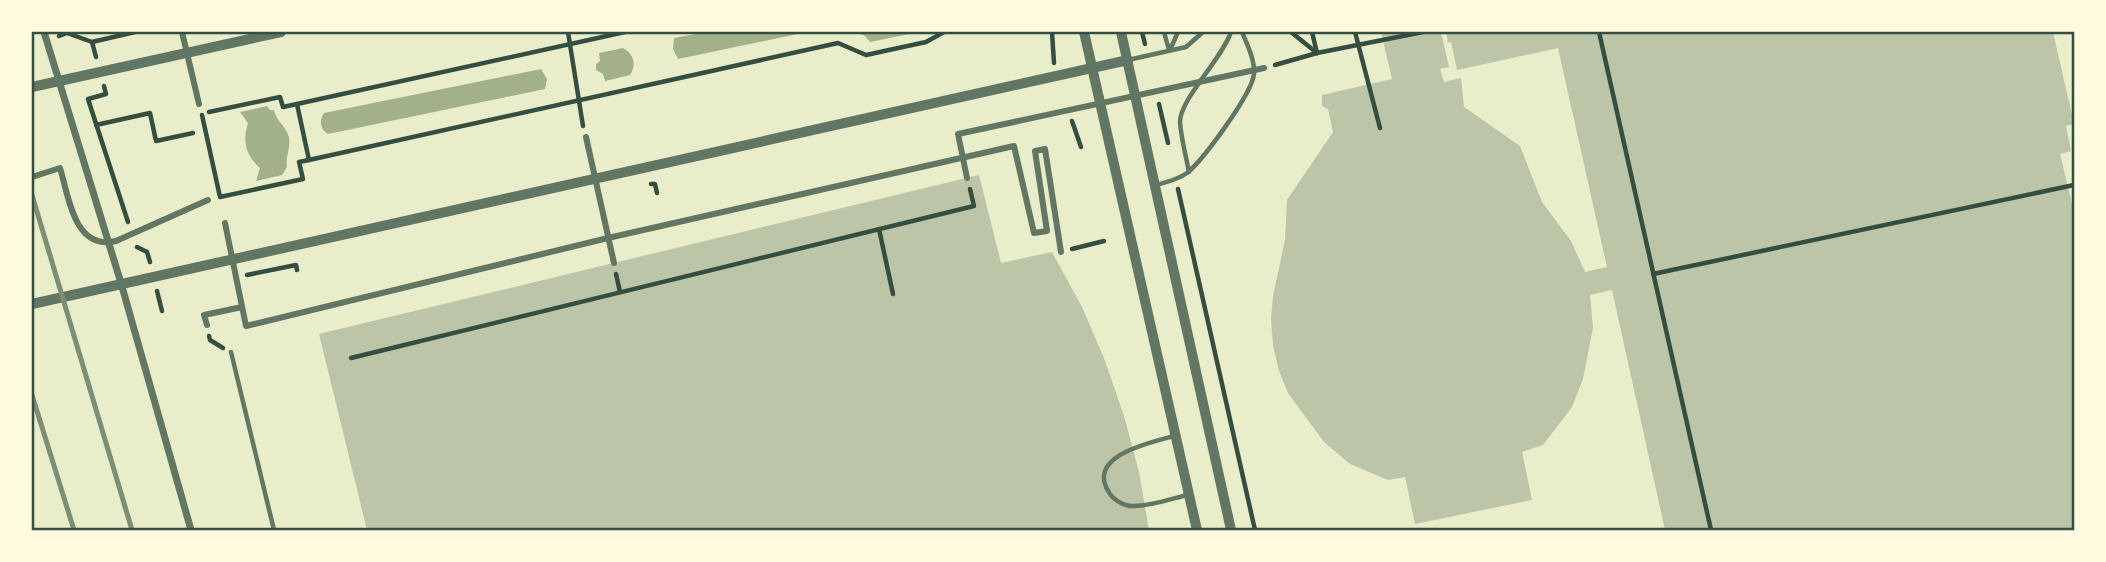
<svg xmlns="http://www.w3.org/2000/svg" width="2106" height="562" font-family="Rubik,sans-serif">
<style>
.water{fill:#a3b18a}
.building{fill:#bcc5a7}
.lines{fill:none;stroke-linecap:round;stroke-linejoin:round}
.path{stroke:#344e41;stroke-width:4.5}
.service{stroke:#617663;stroke-width:4.5}
.pedestrian{stroke:#617663;stroke-width:6}
.minor{stroke:#617663;stroke-width:7}
.tertiary{stroke:#617663;stroke-width:10}
.rail{stroke:#7c8e77;stroke-width:5}
.neatline{fill:none;stroke:#344e41;stroke-width:2.5}
</style>
<rect width="100%" height="100%" fill="#e9edc9"/>
<g class="water">
<polygon points="707,32 807,32 678,59 673,49 674,38"/>
<polygon points="856,32 919,32 870,42 865,36"/>
<path d="M 623,48 C 634,54 637,65 630,75 L 605,81 L 603,74 L 596,70 L 596,64 L 600,61 L 599,53 Z"/>
<path d="M 541,69 L 547,79 L 545,89 L 328,134 C 320,130 319,120 324,113 Z"/>
<path d="M 267,106 L 270,110 L 274,110 C 276,121 286,126 289,137 C 291,148 285,157 287,167 L 282,175 L 256,181 L 260,168 C 246,155 242,142 248,123 L 240,112 Z"/>
</g>
<g class="building">
<polygon points="1381,32 1441,32 1449,67 1440,69 1444,82 1461,78 1464,107 1520,146 1542,202 1571,241 1585,272 1607,267 1558,48 1457,70 1451,42 1448,43 1446,32 2053,32 2074,124 2066,126 2071,151 2060,154 2074,212 2074,530 1665,530 1612,290 1590,295 1593,328 1583,379 1572,407 1543,445 1522,452 1532,500 1415,524 1405,477 1388,480 1350,464 1324,442 1288,393 1279,371 1273,345 1271,318 1273,296 1285,240 1287,200 1333,132 1328,109 1322,106 1322,95 1392,79"/>
<polygon points="979,175 1001,263 1052,252 1082,307 1104,358 1124,416 1139,472 1149,530 367,530 319,334"/>
</g>
<g class="lines">
<g class="path">
<polyline points="568,32 583,126"/>
<polyline points="625,32 297,104 309,160 838,43 866,55 926,42 944,32"/>
<polyline points="1052,32 1054,63"/>
<polyline points="1142,32 1145,44"/>
<polyline points="1291,32 1317,53"/>
<polyline points="1312,32 1317,53 1423,32"/>
<polyline points="1355,32 1380,128"/>
<polyline points="1599,32 1711,530"/>
<polyline points="59,36 67,33 92,42 96,57"/>
<polyline points="92,42 135,32"/>
<polyline points="1275,65 1317,53"/>
<polyline points="104,86 106,94 88,99 128,222"/>
<polyline points="1159,104 1168,143"/>
<polyline points="209,112 280,97 283,107 297,104"/>
<polyline points="202,115 220,197 303,179 299,162 309,160"/>
<polyline points="1072,121 1081,147"/>
<polyline points="96,125 150,113 156,141 193,133"/>
<polyline points="651,184 655,184 657,193"/>
<polyline points="1178,189 1255,530"/>
<polyline points="879,229 893,294"/>
<polyline points="137,247 147,252 150,262"/>
<polyline points="1072,249 1104,241"/>
<polyline points="616,274 620,292"/>
<polyline points="1653,274 2074,185"/>
<polyline points="247,275 296,265 297,270"/>
<polyline points="157,291 162,311"/>
<polyline points="209,336 210,340 223,348"/>
<polyline points="351,358 974,206 970,189"/>
</g>
<g class="service">
<polyline points="1164,32 1169,50"/>
<polyline points="1170,50 1178,32"/>
<polyline points="1128,60 1186,47 1203,32"/>
<path d="M 1189,172 C 1186,156 1181,138 1180,122 C 1180,99 1222,59 1231,32"/>
<path d="M 1156,185 C 1167,182 1177,180 1187,173 C 1203,160 1252,94 1254,74 C 1255,60 1247,44 1242,32"/>
<polyline points="231,352 274,530"/>
<path d="M 1174,436 C 1152,442 1083,456 1110,494 C 1115,501 1126,507 1134,506 C 1151,506 1171,499 1187,495"/>
</g>
<g class="pedestrian">
<polyline points="182,32 199,104"/>
<polyline points="586,137 614,263"/>
<path d="M 32,177 L 60,168 C 69,197 74,251 116,241 L 208,200"/>
<polyline points="967,178 958,134 1264,68"/>
<polyline points="225,223 246,326 608,238 1014,146 1034,233 1047,231 1035,151 1045,149 1061,252"/>
<polyline points="207,325 204,315 242,307"/>
</g>
<polyline class="minor" points="44,32 121,283 191,530"/>
<g class="tertiary">
<polyline points="1084,32 1197,530"/>
<polyline points="1121,32 1231,530"/>
<polyline points="32,87 281,32"/>
<polyline points="32,304 1128,60"/>
</g>
<g class="rail">
<polyline points="32,195 132,530"/>
<polyline points="32,395 74,530"/>
</g>
</g>
<rect width="2106" height="562" fill="none" stroke="#fefae0" stroke-width="66"/>
<rect x="33" y="33" width="2040" height="496" class="neatline"/>
</svg>
